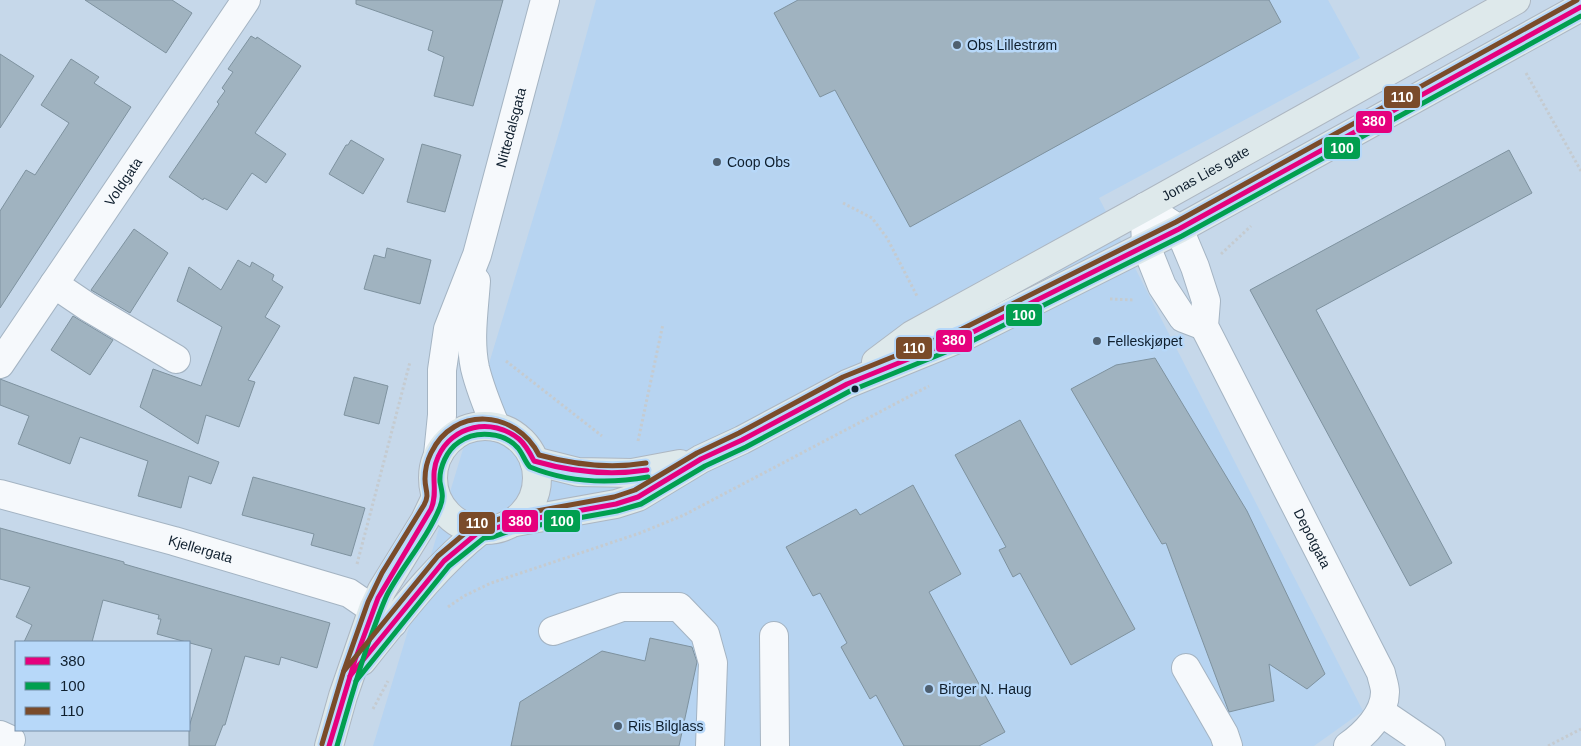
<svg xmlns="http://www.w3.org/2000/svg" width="1581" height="746" font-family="Arial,sans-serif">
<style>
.built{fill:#b7d4f1}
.building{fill:#a0b3c0;stroke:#7e929f}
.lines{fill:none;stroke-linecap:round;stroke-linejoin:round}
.minor-casing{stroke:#a4b4c3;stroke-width:30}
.major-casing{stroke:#adb7c2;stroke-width:30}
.path{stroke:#c5cbd0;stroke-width:3;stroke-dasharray:2.5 2.5;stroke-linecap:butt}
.minor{stroke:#f6f9fc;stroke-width:28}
.major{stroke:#dee9eb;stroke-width:28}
.bus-1-casing{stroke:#b7d8f9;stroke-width:9}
.bus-2-casing{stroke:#b7d8f9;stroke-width:9}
.bus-3-casing{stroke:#b7d8f9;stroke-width:9}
.bus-1{stroke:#e5007d;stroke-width:5}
.bus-2{stroke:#019f4f;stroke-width:5}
.bus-3{stroke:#7a4b2a;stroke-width:5}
.poi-dot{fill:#4f6070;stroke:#b7d8f9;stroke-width:2}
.bus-dot{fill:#0f1f2e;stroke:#b7d8f9;stroke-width:2}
.labels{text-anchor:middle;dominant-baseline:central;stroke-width:5;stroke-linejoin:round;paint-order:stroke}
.poi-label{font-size:14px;fill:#0f1f2e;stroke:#b7d8f9;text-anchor:start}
.street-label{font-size:14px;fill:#0f1f2e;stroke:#b7d8f9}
.line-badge{stroke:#b7d8f9;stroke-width:2}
.badge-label{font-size:14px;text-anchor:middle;font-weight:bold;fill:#fff}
</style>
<rect width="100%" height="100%" fill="#c6d8ea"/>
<polygon class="built" points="596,0 1328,0 1360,58 1099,198 1363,711 1314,746 373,746 561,126"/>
<g class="building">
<polygon points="85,0 172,0 192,13 166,53"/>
<polygon points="356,0 503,0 473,106 434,96 444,57 428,50 433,31 356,4"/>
<polygon points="798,0 1269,0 1281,22 910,227 835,90 820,97 774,13"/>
<polygon points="251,36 256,39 257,37 301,66 255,133 286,154 266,183 252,173 227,210 204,198 203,200 169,177 219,104 217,102 225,91 222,88 233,72 228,69"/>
<polygon points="0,54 34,76 0,128"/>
<polygon points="71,59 99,77 94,83 131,107 0,308 0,211 26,170 35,175 69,123 41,105"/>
<polygon points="351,140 384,159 363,194 329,174 346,145 348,145"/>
<polygon points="422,144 461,155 445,212 407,202"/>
<polygon points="1509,150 1532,193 1316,310 1452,563 1410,586 1250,290"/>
<polygon points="134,229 168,253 130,313 91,290"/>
<polygon points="387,248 431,260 420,304 364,289 374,255 385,258"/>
<polygon points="238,260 250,267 252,262 274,275 272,280 283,287 265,317 280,326 248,380 255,382 239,427 206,415 198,444 140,407 153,369 201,386 222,327 177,301 189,267 221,290"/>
<polygon points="73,316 113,340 90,375 51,350"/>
<polygon points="1155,358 1247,511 1325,674 1307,689 1269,664 1274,701 1229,712 1166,543 1162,544 1071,389 1116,365"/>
<polygon points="354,377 388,386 379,424 344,415"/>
<polygon points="0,379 219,462 211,484 189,476 181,508 138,496 148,461 80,437 70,464 18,444 29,416 0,405"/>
<polygon points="1020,420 1135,629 1071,665 1020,573 1013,577 999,550 1006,547 955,455"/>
<polygon points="253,477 365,508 351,556 311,545 314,534 242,515"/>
<polygon points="913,485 961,574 929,592 1005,732 979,746 904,746 876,695 870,699 841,647 847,643 820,593 813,596 786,547 856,509 860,515"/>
<polygon points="0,528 124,562 124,564 330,623 317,668 281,657 279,665 245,656 225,725 223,725 215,746 189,746 189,727 212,649 157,634 161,619 158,619 159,615 103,600 92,642 24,642 32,625 16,617 30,587 0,579"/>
<polygon points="650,638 692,647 697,662 679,746 511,746 520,702 602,651 645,661"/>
</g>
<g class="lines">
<g class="minor-casing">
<g id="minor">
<path id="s1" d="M 1145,207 L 1179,229 L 1195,267 L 1206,301 L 1204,326 L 1381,673 C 1382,679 1385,686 1385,692 C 1385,714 1365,734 1348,746"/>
<polyline points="1145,221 1146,246 1162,286 1183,318 1204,326"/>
<path d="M 476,281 C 474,310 469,340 475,368 C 480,389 488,408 496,427"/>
<polyline points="54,284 88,307 176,359"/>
<path id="s2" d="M 0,364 L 246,0"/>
<path id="s3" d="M 438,455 L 442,415 L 442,370 L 448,329 L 477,255 L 545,0"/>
<path id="s4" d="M 0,494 L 174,541 L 349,593 L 393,623"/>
<polyline points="553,631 622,607 679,607 705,634 713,663 710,746"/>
<polyline points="774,636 775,746"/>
<polyline points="1186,668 1224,734 1228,746"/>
<polyline points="1381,712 1431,746"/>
<polyline points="0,735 11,740"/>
</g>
</g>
<g class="major-casing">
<g id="major">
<path id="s5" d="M 876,362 L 912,335 L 1145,207 L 1516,0"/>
<circle cx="485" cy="478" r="52"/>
<polyline points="534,461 578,472 632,473 680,464"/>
<polyline points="510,523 616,504 638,497 701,459 742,440 847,384 965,336 1179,229 1581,7"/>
<path d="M 362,661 C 399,615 434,567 481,530"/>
<polyline points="329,746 343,696 373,609 382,590 425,520 436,497"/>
</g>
</g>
<g class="path">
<polyline points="1526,73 1581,171"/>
<polyline points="843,203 872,218 887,238 917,296"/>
<polyline points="1221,254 1251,226"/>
<polyline points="1110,299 1134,300"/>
<polyline points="506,361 602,436"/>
<polyline points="638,441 663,324"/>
<polyline points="357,564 410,362"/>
<polyline points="448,607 464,596 491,583 640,533 684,515 929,386"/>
<polyline points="373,709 388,681"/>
<polyline points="1548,746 1581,729"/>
</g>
<use href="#minor" class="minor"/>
<use href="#major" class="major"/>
<g class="bus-1-casing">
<g id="bus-1">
<polyline points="350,676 444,561 481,530 491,530 510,523 616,504 638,497 701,459 742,440 847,384 965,336 1179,229 1581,7"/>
<path d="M 329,746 L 355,660 L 378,598 L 431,509 C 439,491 429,476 438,457 C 452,425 492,417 519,439 C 526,445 530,453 534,461 C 572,472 608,476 647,470"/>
</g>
</g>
<g class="bus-2-casing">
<g id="bus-2">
<polyline points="356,681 449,566 484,538 493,537 512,530 617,511 641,504 705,466 746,447 850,391 968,343 1182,236 1581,16"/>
<path d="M 337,746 C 347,711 357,676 369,641 C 375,626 380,610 387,595 C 403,565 427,539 440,507 C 444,497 442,492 440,482 C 439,467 447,450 459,442 C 476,430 504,432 518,448 C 523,454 525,462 530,467 C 567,482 609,484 648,477"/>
</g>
</g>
<g class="bus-3-casing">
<g id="bus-3">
<polyline points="344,671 438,556 477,523 490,522 509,516 614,497 635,490 697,453 739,433 843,377 962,329 1176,222 1577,0"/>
<path d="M 322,744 L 344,670 L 368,602 L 382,573 L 424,505 C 430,494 425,491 425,479 C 425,470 427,461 431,453 C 454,405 516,410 539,455 C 575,465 609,469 646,463"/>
</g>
</g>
<use href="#bus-1" class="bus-1"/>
<use href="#bus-2" class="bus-2"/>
<use href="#bus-3" class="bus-3"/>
</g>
<g class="poi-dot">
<circle cx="957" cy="45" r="5"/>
<circle cx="717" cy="162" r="5"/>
<circle cx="1097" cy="341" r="5"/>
<circle cx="929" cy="689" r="5"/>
<circle cx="618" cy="726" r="5"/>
</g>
<circle class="bus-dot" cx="855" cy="389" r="4.5"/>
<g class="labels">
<g class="poi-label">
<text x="967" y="45">Obs Lillestrøm</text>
<text x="727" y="162">Coop Obs</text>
<text x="1107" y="341">Felleskjøpet</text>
<text x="939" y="689">Birger N. Haug</text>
<text x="628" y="726">Riis Bilglass</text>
</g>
<g class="street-label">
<text stroke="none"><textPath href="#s3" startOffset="338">Nittedalsgata</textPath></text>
<text stroke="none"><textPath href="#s5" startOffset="380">Jonas Lies gate</textPath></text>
<text stroke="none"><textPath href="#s2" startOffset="220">Voldgata</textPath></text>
<text stroke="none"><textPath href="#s1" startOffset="381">Depotgata</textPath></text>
<text stroke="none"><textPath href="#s4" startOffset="208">Kjellergata</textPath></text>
</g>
</g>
<g class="line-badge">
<rect x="1383" y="85" width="38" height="24" rx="5" fill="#7a4b2a"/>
<rect x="1355" y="110" width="38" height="24" rx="5" fill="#e5007d"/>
<rect x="1323" y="136" width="38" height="24" rx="5" fill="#019f4f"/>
<rect x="1005" y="303" width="38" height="24" rx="5" fill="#019f4f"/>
<rect x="935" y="329" width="38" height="24" rx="5" fill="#e5007d"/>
<rect x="895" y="336" width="38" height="24" rx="5" fill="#7a4b2a"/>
<rect x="543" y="509" width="38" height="24" rx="5" fill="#019f4f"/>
<rect x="501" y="509" width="38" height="24" rx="5" fill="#e5007d"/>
<rect x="458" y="511" width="38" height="24" rx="5" fill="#7a4b2a"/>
</g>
<g class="badge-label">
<text x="1402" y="102">110</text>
<text x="1374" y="126">380</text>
<text x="1342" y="153">100</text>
<text x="1024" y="320">100</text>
<text x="954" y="345">380</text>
<text x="914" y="353">110</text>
<text x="562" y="526">100</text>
<text x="520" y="526">380</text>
<text x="477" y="528">110</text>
</g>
<rect x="15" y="641" width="175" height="90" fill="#b7d8f9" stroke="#748ea8"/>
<rect x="25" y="657" width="25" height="8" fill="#e5007d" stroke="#748ea8"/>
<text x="60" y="666" font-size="15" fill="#0f1f2e">380</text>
<rect x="25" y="682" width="25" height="8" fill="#019f4f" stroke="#748ea8"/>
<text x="60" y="691" font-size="15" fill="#0f1f2e">100</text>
<rect x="25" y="707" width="25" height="8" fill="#7a4b2a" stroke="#748ea8"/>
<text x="60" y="716" font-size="15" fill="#0f1f2e">110</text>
</svg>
